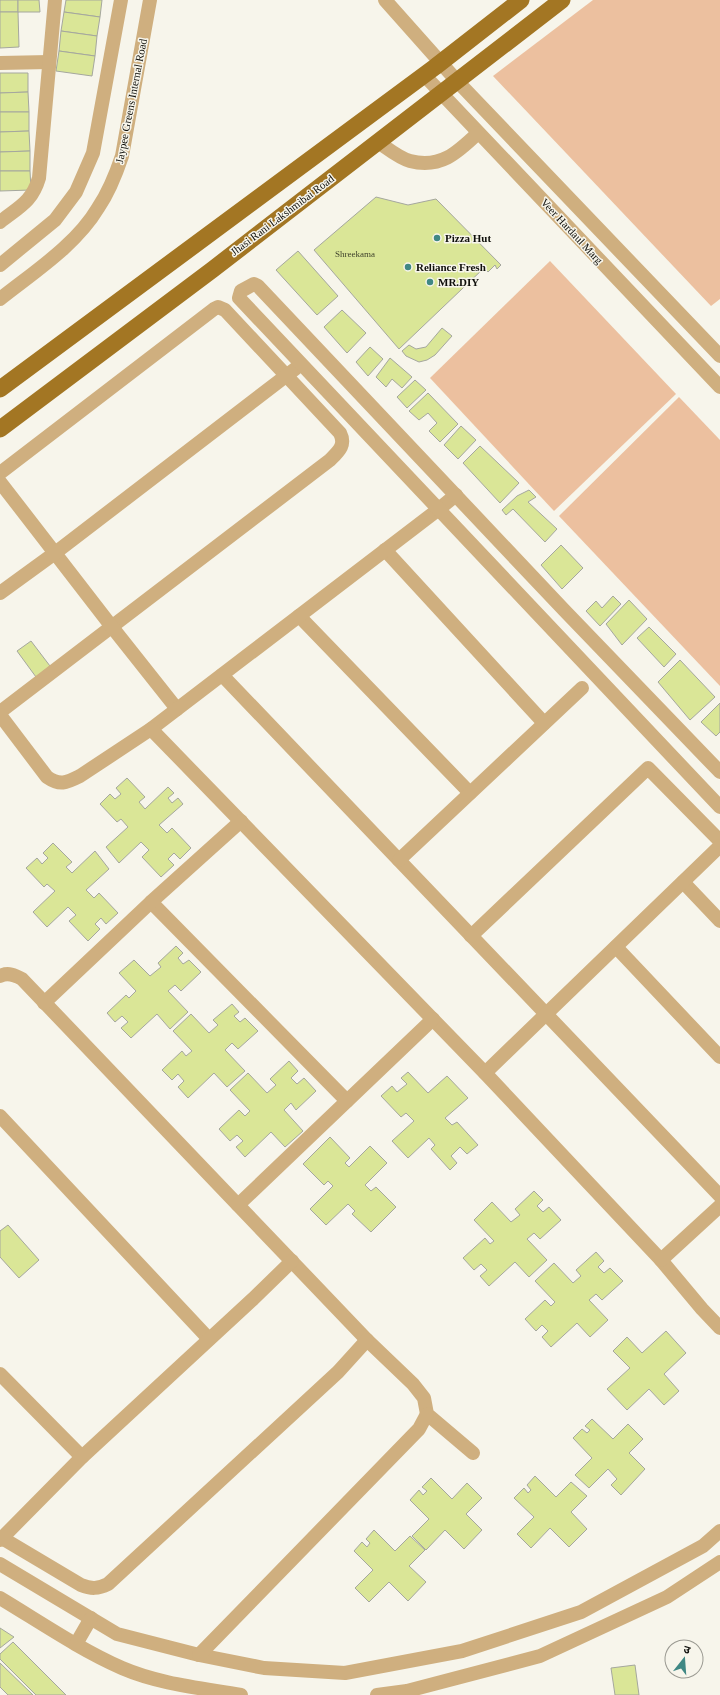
<svg xmlns="http://www.w3.org/2000/svg" width="720" height="1695" font-family="'Times New Roman','Noto Sans Devanagari',serif">
<style>
.green{fill:#ecc09f}
.building{fill:#dae697;stroke:#a5a79e}
.lines{fill:none;stroke-linecap:round;stroke-linejoin:round}
.minor{stroke:#cfaf7f;stroke-width:14}
.major{stroke:#a37623;stroke-width:17}
.poi-dot{fill:#408884;stroke:#f7f5eb;stroke-width:1.5}
.labels{text-anchor:middle;dominant-baseline:central;stroke-width:3;stroke-linejoin:round;paint-order:stroke}
.number-label{font-size:9px;fill:#42452e}
.street-label{font-size:11px;fill:#0f0f0b;stroke:#f7f5eb}
.poi-label{font-size:11px;font-weight:bold;fill:#0f0f0b;stroke:#f7f5eb;text-anchor:start}
</style>
<rect width="100%" height="100%" fill="#f7f5eb"/>
<g class="green">
<polygon points="593,0 720,0 720,299 711,306 493,76"/>
<polygon points="550,261 676,394 554,511 430,378"/>
<polygon points="679,397 720,440 720,686 559,516"/>
</g>
<g class="building">
<rect x="0" y="0" width="18" height="12"/>
<polygon points="18,0 39,0 40,12 18,12"/>
<polygon points="66,0 102,0 100,17 64,12"/>
<polygon points="0,12 18,12 19,47 0,48"/>
<polygon points="64,12 100,17 97,36 61,31"/>
<polygon points="61,31 97,36 95,56 59,51"/>
<polygon points="59,51 95,56 92,76 56,71"/>
<polygon points="0,73 28,73 28,92 0,93"/>
<polygon points="28,92 29,112 0,112 0,93"/>
<polygon points="0,112 29,112 29,131 0,132"/>
<polygon points="29,131 30,151 0,152 0,132"/>
<polygon points="30,151 30,171 0,171 0,152"/>
<polygon points="0,171 30,171 31,190 0,191"/>
<polygon points="376,197 408,205 436,199 501,265 497,269 495,265 488,272 484,268 399,349 314,250"/>
<polygon points="298,251 338,296 317,315 276,270"/>
<polygon points="342,310 366,333 347,353 324,327"/>
<polygon points="442,328 452,336 435,355 427,360 419,362 406,356 402,351 409,345 416,349 426,347"/>
<polygon points="370,347 383,359 368,376 356,362"/>
<polygon points="390,358 412,377 402,388 392,379 386,387 376,377"/>
<polygon points="415,380 426,390 407,408 397,397"/>
<polygon points="428,393 458,424 440,442 429,431 437,423 428,413 419,420 409,411"/>
<polygon points="461,426 476,440 458,459 444,445"/>
<polygon points="480,446 519,483 500,503 463,463"/>
<polygon points="529,490 536,497 528,502 557,529 545,542 513,509 506,515 502,510 517,496"/>
<polygon points="561,545 583,568 562,589 541,565"/>
<polygon points="613,596 621,604 600,626 586,611 596,601 602,608"/>
<polygon points="629,600 647,619 622,645 606,624"/>
<polygon points="649,627 676,654 664,667 637,638"/>
<polygon points="31,641 50,666 36,677 17,651"/>
<polygon points="680,660 715,697 690,720 658,682"/>
<polygon points="720,703 720,732 716,736 701,722"/>
<polygon points="127,778 145,797 139,802 145,809 168,787 174,793 168,798 172,803 178,798 183,804 159,825 167,833 172,828 191,848 180,859 174,853 168,859 174,865 161,877 142,857 149,850 141,842 119,863 106,847 128,827 121,819 117,822 100,804 110,794 115,799 121,794 116,788"/>
<polygon points="53,843 72,862 66,867 72,873 95,851 109,869 86,890 94,898 99,893 118,913 106,924 101,918 95,924 100,929 88,941 69,921 76,915 68,907 47,927 33,912 55,891 47,884 44,887 26,868 37,858 42,864 48,858 43,853"/>
<polygon points="176,946 183,953 178,958 183,964 189,960 201,972 181,991 175,985 168,991 188,1012 170,1029 157,1014 131,1038 121,1028 128,1022 122,1016 115,1022 107,1013 126,995 129,998 136,991 119,973 134,960 150,976 161,967 158,963"/>
<polygon points="232,1004 239,1012 234,1016 240,1022 245,1018 258,1031 238,1049 232,1043 225,1050 245,1071 227,1087 214,1073 188,1098 178,1087 184,1081 178,1074 172,1080 162,1070 182,1051 186,1056 192,1051 173,1031 191,1014 209,1033 218,1025 213,1020"/>
<polygon points="289,1061 298,1071 291,1078 297,1084 304,1078 316,1091 296,1110 291,1103 284,1110 303,1131 285,1147 271,1132 245,1157 236,1147 243,1141 237,1135 230,1141 219,1129 239,1110 245,1116 250,1111 230,1090 248,1073 267,1093 276,1085 270,1079"/>
<polygon points="408,1072 428,1093 447,1076 468,1098 445,1118 452,1125 457,1122 478,1145 467,1154 460,1147 451,1156 457,1163 450,1170 431,1149 435,1145 429,1138 408,1158 392,1141 414,1121 406,1113 401,1117 381,1096 392,1086 397,1092 407,1084 401,1078"/>
<polygon points="330,1137 350,1158 345,1163 349,1167 370,1146 387,1163 365,1185 371,1191 376,1187 396,1207 371,1232 352,1214 355,1211 348,1204 326,1225 310,1209 333,1186 328,1181 324,1185 303,1164"/>
<polygon points="534,1191 543,1200 537,1206 543,1212 549,1207 561,1220 540,1239 534,1233 527,1239 547,1260 529,1277 515,1262 489,1286 480,1276 487,1270 481,1264 474,1270 463,1258 485,1238 490,1244 494,1241 474,1220 492,1202 511,1222 520,1215 515,1209"/>
<polygon points="8,1225 39,1260 19,1278 0,1257 0,1231"/>
<polygon points="596,1252 604,1261 598,1267 604,1273 610,1268 623,1281 602,1300 596,1294 589,1300 608,1320 590,1337 577,1323 551,1347 542,1337 548,1331 542,1325 536,1331 525,1319 545,1300 551,1306 555,1302 535,1281 554,1263 573,1283 581,1276 576,1270"/>
<polygon points="666,1331 686,1353 664,1374 679,1391 664,1405 649,1389 627,1410 607,1389 630,1368 613,1351 627,1337 642,1353"/>
<polygon points="592,1419 613,1439 628,1424 643,1439 629,1453 645,1469 621,1495 611,1485 617,1479 608,1469 589,1488 575,1475 592,1458 573,1438 582,1429 587,1433 590,1430 585,1426"/>
<polygon points="535,1476 556,1497 571,1482 587,1496 571,1512 587,1529 569,1547 550,1528 531,1548 517,1534 534,1517 514,1498 524,1488 528,1493 531,1490 527,1485"/>
<polygon points="431,1478 452,1499 467,1483 482,1498 466,1514 482,1530 464,1549 445,1530 426,1550 412,1536 429,1519 410,1500 419,1490 423,1495 427,1491 422,1487"/>
<polygon points="374,1530 395,1551 410,1536 425,1550 409,1566 426,1582 408,1601 389,1582 369,1602 355,1588 373,1570 354,1551 362,1542 367,1547 370,1543 366,1539"/>
<polygon points="0,1628 14,1637 0,1648"/>
<polygon points="13,1642 66,1695 36,1695 0,1659 0,1654"/>
<polygon points="0,1663 33,1695 8,1695 0,1687"/>
<polygon points="635,1665 639,1695 615,1695 611,1668"/>
</g>
<g class="lines">
<g class="minor">
<polyline points="385,0 457,81 720,356"/>
<polyline points="0,63 49,62"/>
<polyline points="424,75 720,387"/>
<path d="M 378,142 C 387,148 399,158 410,161 C 441,169 458,152 478,133"/>
<path d="M 0,222 C 19,207 32,202 39,178 L 55,0"/>
<polyline points="0,265 55,220 76,192 93,153 121,0"/>
<path d="M 0,299 C 34,272 76,245 98,208 C 109,192 116,174 122,156 L 150,0"/>
<path d="M 0,473 L 214,309 L 218,307 L 225,310 L 340,433 C 346,445 339,451 330,460 L 0,712"/>
<polyline points="0,482 112,627 177,709"/>
<polyline points="385,550 544,723"/>
<polyline points="0,593 55,553 295,369"/>
<polyline points="299,616 470,793"/>
<polyline points="222,675 720,1196"/>
<path d="M 0,715 L 47,777 C 60,786 66,783 80,776 L 151,729 L 439,509 L 456,495"/>
<polyline points="151,729 485,1073 661,1260 702,1309 720,1328"/>
<polyline points="720,772 564,610 258,286 254,284 241,291 239,298 720,807"/>
<polyline points="399,860 582,688"/>
<polyline points="683,882 720,921"/>
<polyline points="151,902 347,1101"/>
<polyline points="471,936 648,768 720,841"/>
<polyline points="616,947 720,1057"/>
<path d="M 0,976 C 8,972 15,975 22,979 L 367,1340 L 413,1384 L 424,1398 L 427,1414 L 473,1453"/>
<polyline points="44,1003 151,902 241,821"/>
<polyline points="485,1073 720,846"/>
<polyline points="0,1116 209,1339"/>
<polyline points="238,1205 433,1019"/>
<polyline points="661,1260 720,1206"/>
<polyline points="0,1374 82,1457"/>
<path d="M 2,1538 L 81,1585 C 91,1589 98,1589 108,1584 L 338,1372 L 367,1340"/>
<polyline points="0,1540 82,1457 253,1299 292,1261"/>
<polyline points="0,1564 117,1634 199,1655 264,1668 345,1673 462,1651 581,1612 703,1546 720,1531"/>
<path d="M 0,1598 C 40,1622 79,1649 122,1668 C 159,1684 201,1688 241,1695"/>
<polyline points="76,1644 91,1618"/>
<polyline points="199,1655 419,1429 427,1414"/>
<polyline points="377,1695 407,1691 540,1656 667,1597 720,1562"/>
</g>
<g class="major">
<polyline points="0,389 435,67 521,0"/>
<polyline points="0,429 212,270 562,0"/>
</g>
</g>
<g class="poi-dot">
<circle cx="437" cy="238" r="4"/>
<circle cx="408" cy="267" r="4"/>
<circle cx="430" cy="282" r="4"/>
</g>
<g class="labels">
<g class="number-label">
<text x="355" y="254">Shreekama</text>
</g>
<g class="street-label">
<text transform="translate(131 101) rotate(-79)">Jaypee Greens Internal Road</text>
<text transform="translate(282 215) rotate(-37)">Jhasi Rani Lakshmibai Road</text>
<text transform="translate(572 231) rotate(47)">Veer Hardaul Marg</text>
</g>
<g class="poi-label">
<text x="445" y="238">Pizza Hut</text>
<text x="416" y="267">Reliance Fresh</text>
<text x="438" y="282">MR.DIY</text>
</g>
</g>
<g transform="translate(684 1659) rotate(17)"><circle r="19" fill="#f7f5eb" stroke="#9a9991"/>
<path d="M0-3L7 15L0 10L-7 15Z" fill="#408884"/>
<text y="-6" font-size="11" font-weight="bold" text-anchor="middle" fill="#0f0f0b">उ</text>
</g>
</svg>
